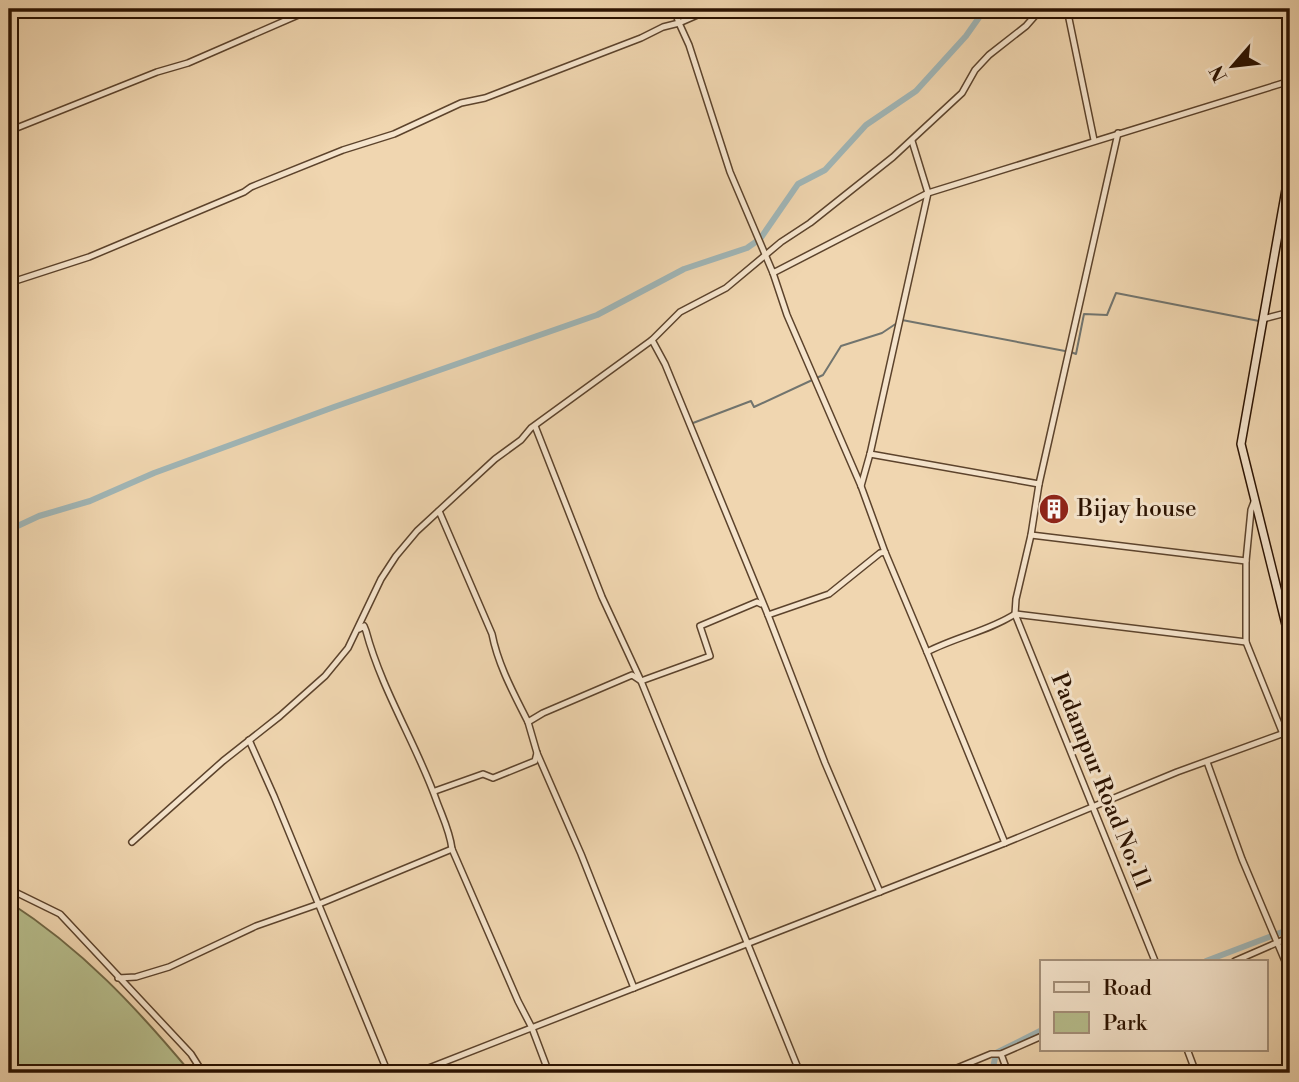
<svg xmlns="http://www.w3.org/2000/svg" width="1299" height="1082" font-family="'Libre Bodoni',serif">
<style>
.green{fill:#b7be8d;stroke:#716846;stroke-width:2}
.lines{fill:none;stroke-linecap:round;stroke-linejoin:round}
.stream{stroke:#71746e;stroke-width:2}
.canal{stroke:#a0b6b7;stroke-width:6}
.street-casing{stroke:#5c432c;stroke-width:8}
.secondary-casing{stroke:#2b1200;stroke-width:10}
.street{stroke:#f5e4cc;stroke-width:5}
.secondary{stroke:#f5e4cc;stroke-width:7}
.labels{text-anchor:middle;dominant-baseline:central;stroke-width:6;stroke-linejoin:round;paint-order:stroke}
.poi-label{font-size:23px;fill:#2b1200;stroke:#f5e4cc;text-anchor:start}
.street-label{font-size:23px;fill:#2b1200;stroke:#f5e4cc}
</style>
<rect width="100%" height="100%" fill="#f0d6b0"/>
<filter id="stains"><feTurbulence type="fractalNoise" baseFrequency=".00286" numOctaves="4"/><feColorMatrix values="0 0 0 0 .2 0 0 0 0 .09 0 0 0 0 .02 0 0 0 .5 -.17"/></filter>
<radialGradient id="worn" r=".72"><stop offset=".6" stop-color="#630" stop-opacity="0"/><stop offset="1" stop-color="#630" stop-opacity=".3"/></radialGradient>
<path class="green" d="M 9,902 C 82,949 136,1007 191,1073 L 9,1073 Z"/>
<g class="lines">
<g class="stream">
<polyline points="1275,318 1290,315"/>
<polyline points="902,320 1065,351"/>
<polyline points="1071,352 1076,354 1084,314 1107,315 1116,293 1259,321"/>
<polyline points="693,423 751,401 754,407 823,375 841,346 882,333 897,323"/>
</g>
<g class="canal">
<polyline points="9,530 39,516 90,501 154,473 334,407 597,315 684,269 747,248 760,239 798,184 825,170 866,125 916,91 966,36 985,9"/>
<polyline points="1206,961 1290,929"/>
<polyline points="992,1073 996,1053 1042,1030"/>
</g>
<g class="street-casing">
<g id="street">
<polyline points="674,9 679,23 711,9"/>
<polyline points="1067,9 1094,140"/>
<polyline points="9,131 157,72 188,63 312,9"/>
<polyline points="1118,133 1039,484 1031,535 1016,599 1015,614 1155,961"/>
<polyline points="773,273 787,315 861,486 885,552"/>
<polyline points="9,283 89,257 244,192 251,187 343,150 394,134 461,103 485,98 641,38 663,27 679,23 689,45 730,172 773,273 928,193 1290,81"/>
<polyline points="1263,319 1290,312"/>
<path d="M 652,340 L 665,364 L 768,615 L 829,594 L 880,553 L 885,552 L 927,652 C 955,637 989,631 1015,614 L 1246,642"/>
<polyline points="535,426 602,597 641,681 800,1073"/>
<polyline points="870,454 1039,484"/>
<polyline points="861,486 870,454 928,193 912,141"/>
<polyline points="1254,502 1251,510 1246,561 1246,642 1283,734"/>
<path d="M 439,511 L 492,634 C 498,665 514,694 528,722"/>
<polyline points="1031,535 1246,561"/>
<polyline points="768,615 825,763 880,892"/>
<path d="M 359,629 L 364,626 L 366,631 C 382,691 417,745 437,802 C 443,818 450,832 452,849 L 518,1001 L 532,1028 L 549,1073"/>
<polyline points="927,652 1005,843"/>
<polyline points="249,740 274,796 388,1073"/>
<polyline points="1207,762 1242,859 1290,973"/>
<polyline points="435,791 483,774 493,778 535,761 537,753"/>
<polyline points="132,842 223,761 280,716 325,676 348,648 381,579 396,556 417,531 495,459 521,440 531,428 652,340 680,312 726,288 781,242 810,223 893,157 962,93 975,70 989,55 1026,26 1041,9"/>
<polyline points="9,889 60,914 191,1054 203,1073"/>
<polyline points="1235,961 1290,937"/>
<polyline points="118,978 136,977 169,967 256,926 319,904 452,849"/>
<polyline points="634,988 581,854 537,753 528,722 543,713 632,675 641,681 710,656 700,626 757,602 761,604"/>
<polyline points="1187,1049 1196,1073"/>
<polyline points="1001,1054 1008,1073"/>
<polyline points="416,1073 1005,843 1177,772 1290,731"/>
<polyline points="945,1073 991,1054 1001,1054 1042,1036"/>
</g>
</g>
<g class="secondary-casing">
<polyline id="secondary" points="1290,167 1241,444 1290,641"/>
</g>
<use href="#street" class="street"/>
<use href="#secondary" class="secondary"/>
</g>
<defs>
<g id="building-disc" transform="scale(1.575)"><circle r="9.5" fill="#8f2418" stroke="#f5e4cc"/><path d="M-4-6H4V6H1V3H-1V6H-4ZM-2.5-4.3h1.7v1.8h-1.7ZM.8-4.3h1.7v1.8H.8ZM-2.5-1h1.7V.8h-1.7ZM.8-1h1.7V.8H.8Z" fill="#fff"/></g>
</defs>
<g fill-rule="evenodd">
<use href="#building-disc" x="1054" y="509"/>
</g>
<g class="labels">
<g class="poi-label">
<text x="1077" y="509">Bijay house</text>
</g>
<g class="street-label">
<text transform="translate(1101 781) rotate(68)">Padampur Road No: 11</text>
</g>
</g>
<rect width="1299" height="1082" fill="none" stroke="#f0d6b0" stroke-width="35"/>
<rect x="10" y="10" width="1278" height="1061" fill="none" stroke="#2b1200" stroke-width="3.5"/>
<rect x="18" y="18" width="1264" height="1047" fill="none" stroke="#2b1200" stroke-width="2"/>
<rect x="1040" y="960" width="228" height="91" fill="#f5e4cc" stroke="#a4907a" stroke-width="2"/>
<rect x="1054" y="982" width="35" height="10" fill="#f5e4cc" stroke="#a4907a" stroke-width="2"/>
<text x="1103" y="995" font-size="21" fill="#2b1200">Road</text>
<rect x="1054" y="1012" width="35" height="21" fill="#b7be8d" stroke="#a4907a" stroke-width="2"/>
<text x="1103" y="1030" font-size="21" fill="#2b1200">Park</text>
<g transform="translate(1233 66) rotate(242)" stroke="#f5e4cc" stroke-width="5" paint-order="stroke">
<path d="M0-5L12 26L0 18L-12 26Z" fill="#2b1200"/>
<text y="-10" font-size="19" font-weight="bold" text-anchor="middle" fill="#2b1200">N</text>
</g>
<rect width="100%" height="100%" filter="url(#stains)"/>
<rect width="100%" height="100%" fill="url(#worn)"/>
</svg>
